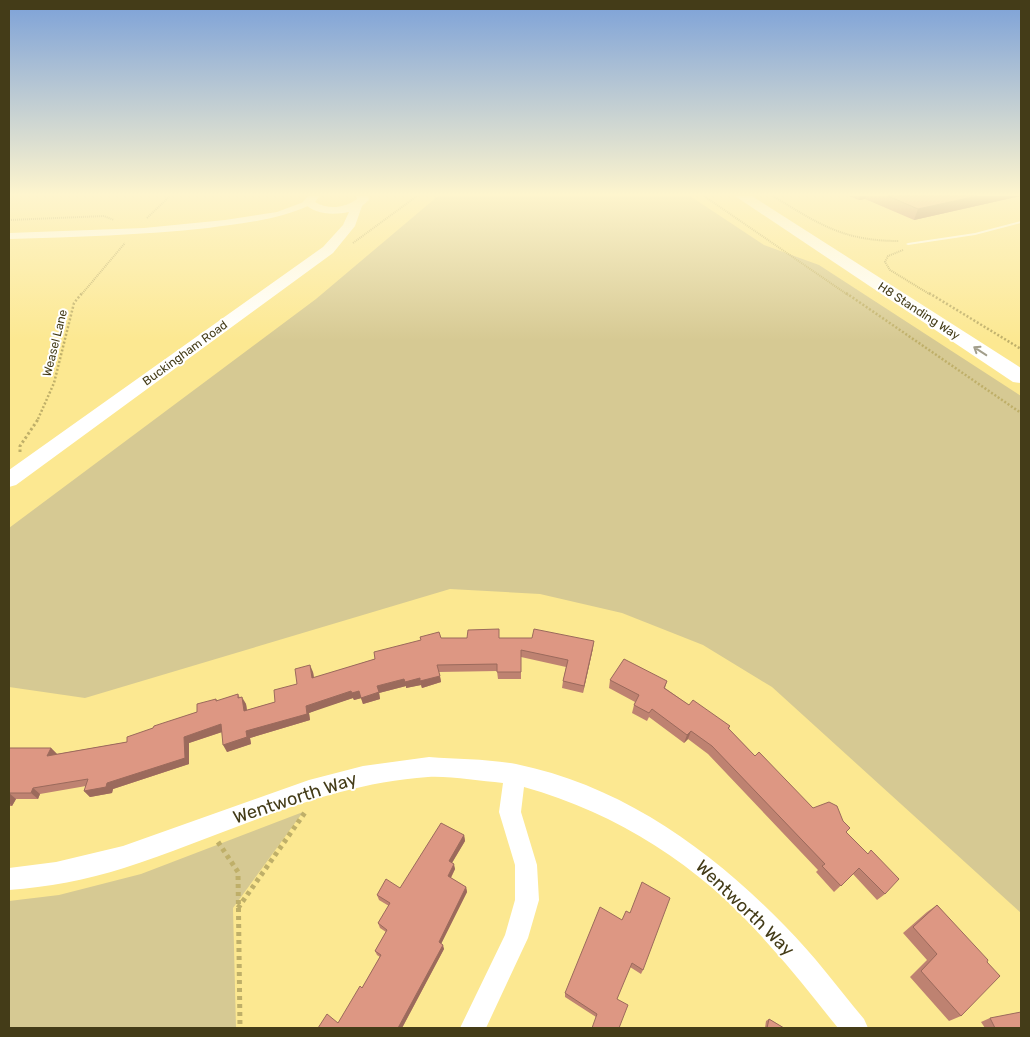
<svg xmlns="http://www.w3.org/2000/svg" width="1030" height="1037" font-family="Rubik,sans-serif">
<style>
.green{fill:#d6c993}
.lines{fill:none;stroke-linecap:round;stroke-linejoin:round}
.path-far3{stroke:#bfaf69;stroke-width:2;stroke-dasharray:1 1;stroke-linecap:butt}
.path-far2{stroke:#bfaf69;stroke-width:2.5;stroke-dasharray:2 2;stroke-linecap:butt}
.path-far1{stroke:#bfaf69;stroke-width:3;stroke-dasharray:2.5 2.5;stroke-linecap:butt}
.path{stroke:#bfaf69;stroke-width:5;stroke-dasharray:4 4;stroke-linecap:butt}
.lane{fill:#fff;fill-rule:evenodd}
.street{fill:#fff;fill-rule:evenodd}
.secondary{fill:#fff;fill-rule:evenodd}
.highway{fill:#fff;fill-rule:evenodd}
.wall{fill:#be8271}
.shaded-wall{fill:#9b6a5c}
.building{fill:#dd9783;stroke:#9b6a5c}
.oneway{stroke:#a29e8c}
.labels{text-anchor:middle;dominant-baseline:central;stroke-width:4;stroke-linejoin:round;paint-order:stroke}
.far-street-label{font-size:12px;fill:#443c18;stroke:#fff}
.near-street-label{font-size:18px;fill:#443c18;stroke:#fff}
</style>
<rect width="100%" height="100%" fill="#fce891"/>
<g class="green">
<polygon points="438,196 690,196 764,245 819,265 1021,396 1021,913 772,687 703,645 622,613 540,594 450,589 85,698 9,687 9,528 316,299"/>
<polygon points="303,812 233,908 236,1028 9,1028 9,901 59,895 141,874"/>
</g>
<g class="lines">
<g class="path-far3">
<polyline points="704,196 848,295"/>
<path d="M 773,196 C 819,224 843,241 899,241"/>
<polyline points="147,218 170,196"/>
<polyline points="9,220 104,216 114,220"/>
<polyline points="353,243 417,196"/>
<polyline points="903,250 888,256 885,262 890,270 931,295"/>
<polyline points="81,295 125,243"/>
</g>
<g class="path-far2">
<polyline points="846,293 1021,413"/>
<polyline points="929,293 1021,349"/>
<polyline points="38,419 54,383 74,303 82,293"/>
</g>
<polyline class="path-far1" points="20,452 20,446 39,418"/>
<g class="path">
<polyline points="218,842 238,872 240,1028"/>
<polyline points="238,908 306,811"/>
</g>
<polygon class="lane" points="1021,221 1021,223 975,235 908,245 906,244 908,243 975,233"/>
<g class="street">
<path d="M 309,200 L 313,202 L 312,204 C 280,220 243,223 208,228 C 142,235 75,237 9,239 L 9,233 L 144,228 L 225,220 L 277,212 Z"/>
<path d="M 429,757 C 457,759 488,759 516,764 C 623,786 711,850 785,926 C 814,955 838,988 864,1019 L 868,1028 L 838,1028 C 816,1001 794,972 770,946 C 703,868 622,815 524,787 L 521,812 L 537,865 L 539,900 L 528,938 L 486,1028 L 460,1028 L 505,935 L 515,900 L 515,865 L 499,812 L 503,783 C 479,781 452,776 428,777 C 321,784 224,836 124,868 C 87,880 47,887 9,890 L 9,868 L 56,862 L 123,846 L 309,780 L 363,766 Z"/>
</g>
<path class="secondary" d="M 308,196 L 320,196 L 315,202 C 328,210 345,208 357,199 L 356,196 L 368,196 L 369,200 L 362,206 L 355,226 L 333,253 L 16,485 L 9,487 L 9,470 L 323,247 L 343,225 L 349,212 C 333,215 314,215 303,202 Z"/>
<polygon class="highway" points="735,196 752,196 1021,368 1021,383 1013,382"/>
</g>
<g class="wall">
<polygon points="849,196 1020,196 914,220 865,199 859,200"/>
<polygon points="441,638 499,638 593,648 583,693 562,688 563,681 566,667 521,657 521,679 498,679 497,671 439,672 441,682 422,688 421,685 406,688 406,686 379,693 380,699 363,704 361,698 354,700 353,698 321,708 309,713 310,720 250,738 251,744 227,752 222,732 189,743 189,764 113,789 112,793 90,797 84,791 86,786 40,794 38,799 16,799 12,806 9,806 9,748 51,748 57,754 127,742 153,728 197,712 216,699 217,701 238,694 240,698 246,704 247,710 275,702 313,672 314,678"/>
<polygon points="610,680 667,681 665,688 689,705 730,726 729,729 755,756 813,808 843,821 850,828 846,832 885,894 877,900 853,874 834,892 816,872 818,870 708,754 688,739 684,743 649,717 647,721 632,713 634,705 635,702 609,688"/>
<polygon points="464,835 465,841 452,863 455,869 451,878 466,887 467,892 441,944 444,949 402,1028 318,1028 338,1023 362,988 380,957 377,955 375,951 386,932 380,928 378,923 389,906 379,900 377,895 400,888"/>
<polygon points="937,905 987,962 961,1016 949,1021 910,977 927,960 903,933 927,912"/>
<polygon points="622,920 643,970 641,974 630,967 596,1017 565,997 565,993"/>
<polygon points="990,1018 1021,1028 985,1028 981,1022"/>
<polygon points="769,1019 784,1028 765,1028 766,1021"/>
</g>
<g class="shaded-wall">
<polygon points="860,196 866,196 865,199 859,200"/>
<polygon points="977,196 1020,196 914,220 918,209"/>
<polygon points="594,641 593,648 583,693 584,686"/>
<polygon points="310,665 313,672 315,685 312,678"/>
<polygon points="440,676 441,682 422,688 420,681"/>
<polygon points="420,678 421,685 406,688 406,686 379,693 377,686 404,679"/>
<polygon points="351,691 359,691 362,698 354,700 353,698 309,713 310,720 250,738 251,744 227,752 223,745 246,731 306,706"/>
<polygon points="379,692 380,699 363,704 361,698"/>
<polygon points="242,697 246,704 248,718 244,711"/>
<polygon points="221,724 225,731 189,743 189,764 113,789 112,793 90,797 84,791 107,783 184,737"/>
<polygon points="691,731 688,739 684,743 687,735"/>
<polygon points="51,748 58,755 47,756"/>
<polygon points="33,788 40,794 38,799 31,793"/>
<polygon points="9,793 16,799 12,806 9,803"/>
<polygon points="464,835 465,841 450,866 449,861"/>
<polygon points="454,864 455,869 449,881 448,876"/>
<polygon points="466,887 467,892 440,946 439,942"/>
<polygon points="443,945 444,949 402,1028 398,1028"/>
</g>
<g class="building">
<polygon points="888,196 977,196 918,209"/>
<polygon points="499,629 499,638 532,638 534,629 594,641 584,686 563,681 568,660 521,650 521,672 497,672 497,664 437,665 440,676 420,681 420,678 405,682 404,679 377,686 379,692 361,698 359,691 352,693 351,691 306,706 307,714 246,731 247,737 223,745 221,724 184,737 185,758 107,783 106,787 84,791 88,779 33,788 31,793 9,793 9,748 51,748 47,756 127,742 127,737 153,728 154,726 197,712 197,704 216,699 216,701 238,694 238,698 242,697 244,711 275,702 274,690 297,684 295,669 310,665 312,678 375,659 374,652 421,640 420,637 439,632 441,638 467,638 468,630"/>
<polygon points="624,659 667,681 664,688 689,705 693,700 730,726 728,728 755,756 759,752 813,808 829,802 837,806 843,821 850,828 846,832 868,854 871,850 899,879 885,894 859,868 841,886 822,866 825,864 712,746 691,731 687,735 652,709 649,713 634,705 639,695 610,680"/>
<polygon points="441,823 464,835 449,861 454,864 448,876 466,887 439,942 443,945 398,1028 318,1028 327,1014 338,1023 360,986 362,988 381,955 375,951 387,930 378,923 390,903 377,895 386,879 400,888"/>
<polygon points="642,882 670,898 643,970 632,963 617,999 628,1005 619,1028 592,1028 597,1014 565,993 600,907 622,920 626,911 630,913"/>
<polygon points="937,905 988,960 987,962 1000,976 961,1016 921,971 937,954 913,927"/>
<polygon points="1021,1012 1021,1028 995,1028 990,1018"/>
<polygon points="769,1019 784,1028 767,1028"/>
</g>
<defs><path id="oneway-shaft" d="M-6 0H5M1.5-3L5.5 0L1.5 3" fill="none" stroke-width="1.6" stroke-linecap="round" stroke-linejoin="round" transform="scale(1.25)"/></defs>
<use class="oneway" href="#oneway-shaft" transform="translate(980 351) rotate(-147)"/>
<linearGradient id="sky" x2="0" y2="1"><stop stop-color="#7ca1d8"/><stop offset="0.57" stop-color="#fef5ce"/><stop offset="1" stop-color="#fef5ce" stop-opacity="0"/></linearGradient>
<rect width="1030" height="341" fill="url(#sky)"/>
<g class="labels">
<g class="far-street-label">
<text transform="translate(919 311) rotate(33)">H8 Standing Way</text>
<text transform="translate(55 343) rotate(-76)">Weasel Lane</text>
<text transform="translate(185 353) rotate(-36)">Buckingham Road</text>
</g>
<g class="near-street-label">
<text transform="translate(295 798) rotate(-18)">Wentworth Way</text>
<text transform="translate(745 908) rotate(44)">Wentworth Way</text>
</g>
</g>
<rect width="1030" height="1037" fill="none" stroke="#443c18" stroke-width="20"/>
</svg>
